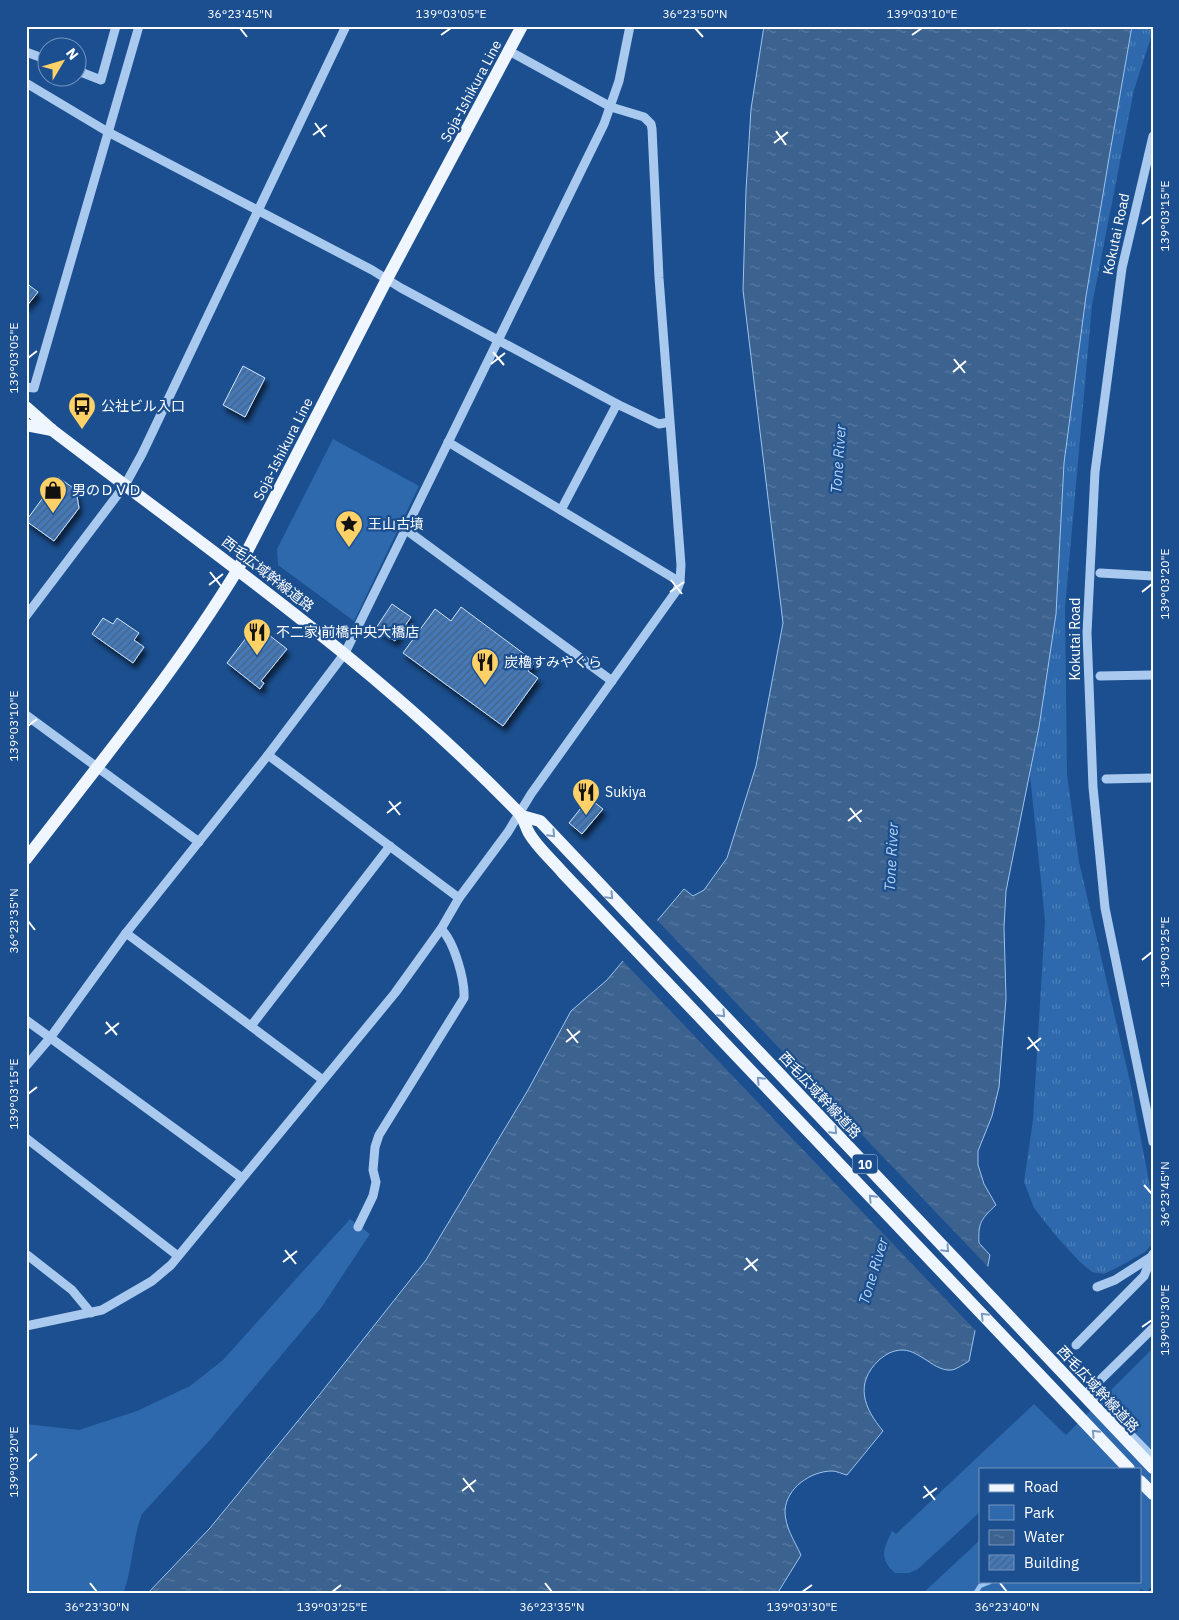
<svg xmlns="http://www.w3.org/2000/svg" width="1179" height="1620" font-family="'IBM Plex Sans','Noto Sans JP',sans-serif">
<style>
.grass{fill:url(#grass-tufts)}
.park{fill:#2e69ad}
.water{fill:url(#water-ripples);stroke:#9cc4f0}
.pier{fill:#1b4f8f}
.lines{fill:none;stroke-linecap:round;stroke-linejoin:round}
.stream{stroke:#9cc4f0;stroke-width:4.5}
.building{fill:url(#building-hatch);stroke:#cfe3fa;filter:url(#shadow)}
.minor{stroke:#a9c9ee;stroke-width:9}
.major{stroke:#f0f6ff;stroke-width:12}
.oneway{stroke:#7b9ac1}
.ticks{fill:none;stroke:#fff;stroke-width:2}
.labels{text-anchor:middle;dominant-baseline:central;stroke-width:4.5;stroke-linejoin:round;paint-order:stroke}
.shield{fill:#1b4f8f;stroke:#bbcadd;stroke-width:1}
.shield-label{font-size:12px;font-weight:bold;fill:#fff}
.street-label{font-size:14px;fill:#fff;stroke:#1b4f8f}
.poi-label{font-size:14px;fill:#fff;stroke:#1b4f8f;text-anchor:start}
.water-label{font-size:15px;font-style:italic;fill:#b5d3f5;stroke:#1b4f8f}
.neatline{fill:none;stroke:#fff;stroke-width:2}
.ticks-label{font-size:12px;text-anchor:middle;fill:#fff}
</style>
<defs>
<pattern id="grass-tufts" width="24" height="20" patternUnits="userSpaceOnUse" patternTransform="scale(1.25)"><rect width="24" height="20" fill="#2e69ad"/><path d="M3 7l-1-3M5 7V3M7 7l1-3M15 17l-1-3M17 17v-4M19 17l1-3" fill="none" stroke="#4d80b9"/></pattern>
<pattern id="water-ripples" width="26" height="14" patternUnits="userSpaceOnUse" patternTransform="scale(1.25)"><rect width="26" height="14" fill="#3c6290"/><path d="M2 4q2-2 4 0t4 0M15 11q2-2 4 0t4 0" fill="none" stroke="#597aa1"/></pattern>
<pattern id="building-hatch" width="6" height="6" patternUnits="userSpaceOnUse" patternTransform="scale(1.25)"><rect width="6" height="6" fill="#4478b7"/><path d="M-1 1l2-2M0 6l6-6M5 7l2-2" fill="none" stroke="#486282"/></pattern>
<filter id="shadow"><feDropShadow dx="3" dy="5.5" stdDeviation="2.5" flood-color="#0009"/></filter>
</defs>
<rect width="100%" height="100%" fill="#1b4f8f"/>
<polygon class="grass" points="1132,26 1153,26 1153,31 1134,90 1092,305 1065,608 1067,774 1079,862 1131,1086 1153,1203 1153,1243 1145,1252 1122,1265 1104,1274 1092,1272 1079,1261 1057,1237 1034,1208 1024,1182 1033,1120 1045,920 1030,775 1039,727 1056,614 1064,463 1086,296 1109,158"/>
<g class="park">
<polygon points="333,439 419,486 354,621 278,565 277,549"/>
<path d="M 350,1219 L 370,1234 L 321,1308 L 210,1440 L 142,1514 C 132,1539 133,1568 123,1594 L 26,1594 L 26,1424 L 79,1430 L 137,1411 L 190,1386 L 223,1360 Z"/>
<path d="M 1153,1348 L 1153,1585 L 1146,1592 L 1141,1589 L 1137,1594 L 922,1594 L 980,1540 L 980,1581 L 1140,1581 L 1140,1469 L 980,1469 L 980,1512 L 918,1569 L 909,1573 L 895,1573 C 878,1558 884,1548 892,1531 L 896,1534 L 1034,1404 L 1066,1435 Z"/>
</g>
<path class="water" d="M 764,26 L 1132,26 L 1109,158 L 1086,296 L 1064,463 L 1056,614 L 1039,727 L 1006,891 L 1004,927 L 1006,998 L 999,1087 L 992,1116 L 978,1151 L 978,1165 L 984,1184 L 996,1205 C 981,1219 978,1223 979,1243 L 990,1255 L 969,1361 C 964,1364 957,1369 952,1370 C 935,1372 921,1351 903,1350 C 893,1350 886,1354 879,1360 C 854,1384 864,1408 883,1431 L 847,1475 C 842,1474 837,1471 832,1471 C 811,1471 786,1488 785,1511 C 785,1527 794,1540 801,1555 L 777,1594 L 147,1594 L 210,1528 L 320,1394 L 426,1260 L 528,1090 L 571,1011 L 607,980 L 684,889 L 693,896 L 704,890 L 727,858 L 756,766 L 783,623 L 743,290 L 746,190 L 751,109 Z"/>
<polygon class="pier" points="656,919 990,1269 977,1332 621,959"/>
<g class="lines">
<polyline class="stream" points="975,1594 980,1586 990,1582"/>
</g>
<g class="building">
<polygon points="26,283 38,292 26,307"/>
<polygon points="243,366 265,378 245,417 223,405"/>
<polygon points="58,477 76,490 79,508 54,541 26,521"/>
<polygon points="392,604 411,617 395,641 376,628"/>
<polygon points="461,607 535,662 528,671 538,678 503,726 403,653 435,609 451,621"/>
<polygon points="103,618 113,624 117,618 139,633 134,640 144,647 133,663 92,634"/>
<polygon points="256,625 287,649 261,681 264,683 260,689 227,663"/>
<polygon points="589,798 603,809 582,834 569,823"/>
</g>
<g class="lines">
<g class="minor">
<polyline points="26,52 48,60"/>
<polyline points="78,71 101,80 116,26"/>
<polyline points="26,83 108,132 372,270 401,288 617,404 659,424 669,422"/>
<polyline points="1153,136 1122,268 1095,472 1087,633 1093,787 1105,908 1153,1142"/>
<polyline points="26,387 34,388 139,26"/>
<polyline points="448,442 680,582"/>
<polyline points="561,510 617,404"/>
<polyline points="405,529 612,681"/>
<polyline points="1100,573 1153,576"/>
<polyline points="26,616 125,485 142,454 346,26"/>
<polyline points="1100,676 1153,675"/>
<polyline points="26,715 199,842"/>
<polyline points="268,755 459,898"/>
<polyline points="1106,779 1153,778"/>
<polyline points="126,933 323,1080"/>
<polyline points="26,1020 242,1178"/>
<polyline points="251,1026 390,846"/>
<polyline points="26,1066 50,1038 126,933 268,755 345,653 604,124 619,81 630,26"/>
<polyline points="26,1138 178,1256"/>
<path d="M 358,1227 L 373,1196 L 376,1182 L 373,1170 L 375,1147 L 379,1135 L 464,998 C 465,980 454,941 441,929"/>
<polyline points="26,1254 72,1290 91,1313"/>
<polyline points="1097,1287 1115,1280 1151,1257"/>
<polyline points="26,1326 102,1310 152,1281 171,1265 395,993 441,929 459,898 508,832 531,794 677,590 680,582 681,565 659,278 652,129 651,124 644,117 611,107 509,51"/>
<polyline points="1076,1345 1144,1276 1153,1254"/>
<polyline points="1097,1400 1089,1391 1153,1328"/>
<polyline points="1109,1413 1153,1458"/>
</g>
<g class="major">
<path d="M 26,407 L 52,430 C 213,553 377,666 519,813 C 524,818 525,826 529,833 C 537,847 552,860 563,873 L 1129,1469"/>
<polyline points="26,425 52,430"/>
<polyline points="522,816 540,821 1153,1468"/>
<path d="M 26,859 C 99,764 176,671 238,569 L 387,279 L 522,26"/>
<polyline points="1140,1481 1153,1494"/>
</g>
</g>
<defs><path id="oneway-chevron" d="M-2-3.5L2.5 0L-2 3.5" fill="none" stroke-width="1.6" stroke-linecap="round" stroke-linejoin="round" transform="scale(1.25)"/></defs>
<g class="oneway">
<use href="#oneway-chevron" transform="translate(552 834) rotate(46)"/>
<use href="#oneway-chevron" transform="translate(610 896) rotate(47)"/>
<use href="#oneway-chevron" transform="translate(722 1014) rotate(47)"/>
<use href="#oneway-chevron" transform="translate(760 1080) rotate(-134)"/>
<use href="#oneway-chevron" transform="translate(834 1131) rotate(47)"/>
<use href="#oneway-chevron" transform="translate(872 1198) rotate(-134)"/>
<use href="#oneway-chevron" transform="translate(946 1249) rotate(47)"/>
<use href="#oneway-chevron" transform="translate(984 1316) rotate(-134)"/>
<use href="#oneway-chevron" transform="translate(1095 1433) rotate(-134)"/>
</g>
<path class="ticks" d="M 240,28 L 247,37M 695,28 L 703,37M 441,35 L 451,28M 912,35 L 922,28M 315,123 L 325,137M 776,131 L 786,145M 313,135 L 327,125M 774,143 L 788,132M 1142,224 L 1152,216M 493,352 L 504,365M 28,358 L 37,351M 954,359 L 965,373M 491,364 L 505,353M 953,372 L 966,361M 210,572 L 221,586M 671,580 L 682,594M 209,585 L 223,574M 670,592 L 684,582M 1142,592 L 1152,584M 28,726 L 37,719M 389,801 L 400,815M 850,808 L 861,822M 387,813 L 401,802M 848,821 L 862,810M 28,921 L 35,930M 1142,960 L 1152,952M 106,1022 L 117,1035M 567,1029 L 578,1043M 105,1034 L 119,1023M 1028,1037 L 1039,1051M 566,1042 L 580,1031M 1027,1049 L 1041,1038M 28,1094 L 37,1087M 1144,1185 L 1152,1194M 285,1250 L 296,1264M 746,1258 L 757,1271M 283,1262 L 297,1251M 744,1270 L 758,1259M 1142,1327 L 1152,1320M 28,1462 L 37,1454M 463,1478 L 474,1492M 924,1486 L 935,1500M 462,1491 L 476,1480M 923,1498 L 937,1488M 90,1583 L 97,1592M 545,1583 L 552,1592M 1000,1583 L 1007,1592M 332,1592 L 341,1585M 802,1592 L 812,1585"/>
<defs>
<g id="bus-pin" transform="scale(1.4375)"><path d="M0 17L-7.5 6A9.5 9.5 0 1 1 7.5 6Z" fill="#ffd166" stroke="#1b4f8f"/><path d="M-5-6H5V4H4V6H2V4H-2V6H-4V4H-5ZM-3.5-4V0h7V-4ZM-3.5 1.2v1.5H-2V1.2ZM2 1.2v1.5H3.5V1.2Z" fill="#111"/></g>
<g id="shop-pin" transform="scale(1.4375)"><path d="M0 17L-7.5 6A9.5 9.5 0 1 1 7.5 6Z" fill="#ffd166" stroke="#1b4f8f"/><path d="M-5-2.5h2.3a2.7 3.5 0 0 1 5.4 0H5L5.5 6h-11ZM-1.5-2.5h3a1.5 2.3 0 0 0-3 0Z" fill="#111"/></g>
<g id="sight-pin" transform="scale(1.4375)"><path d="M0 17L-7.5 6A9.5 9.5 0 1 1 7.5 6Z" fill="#ffd166" stroke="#1b4f8f"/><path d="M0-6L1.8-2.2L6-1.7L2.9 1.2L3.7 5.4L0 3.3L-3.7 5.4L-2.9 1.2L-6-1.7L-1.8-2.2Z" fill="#111"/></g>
<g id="restaurant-pin" transform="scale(1.4375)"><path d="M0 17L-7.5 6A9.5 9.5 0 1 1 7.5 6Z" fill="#ffd166" stroke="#1b4f8f"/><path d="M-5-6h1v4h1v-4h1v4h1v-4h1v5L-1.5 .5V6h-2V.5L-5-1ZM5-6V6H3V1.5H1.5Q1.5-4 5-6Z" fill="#111"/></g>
</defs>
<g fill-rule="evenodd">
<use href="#bus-pin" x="82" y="406"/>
<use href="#shop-pin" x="53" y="490"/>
<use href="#sight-pin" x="349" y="524"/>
<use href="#restaurant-pin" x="257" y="632"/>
<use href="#restaurant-pin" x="485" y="662"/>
<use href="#restaurant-pin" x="586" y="792"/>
</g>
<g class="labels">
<rect class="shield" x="852.5" y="1154.5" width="25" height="19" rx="4"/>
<g class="shield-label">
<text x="865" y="1164">10</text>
</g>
<g class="street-label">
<text transform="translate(471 91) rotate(-62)">Soja-Ishikura Line</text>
<text transform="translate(1116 234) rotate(-78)">Kokutai Road</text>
<text transform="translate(283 449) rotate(-63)">Soja-Ishikura Line</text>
<text transform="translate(268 574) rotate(38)">西毛広域幹線道路</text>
<text transform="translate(1075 639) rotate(-90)">Kokutai Road</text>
<text transform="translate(820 1095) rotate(47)">西毛広域幹線道路</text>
<text transform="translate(1098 1389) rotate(47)">西毛広域幹線道路</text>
</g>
<g class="poi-label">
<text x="101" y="406">公社ビル入口</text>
<text x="72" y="490">男のＤＶＤ</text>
<text x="368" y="524">王山古墳</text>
<text x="276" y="632">不二家 前橋中央大橋店</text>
<text x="504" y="662">炭櫓すみやぐら</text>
<text x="605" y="792">Sukiya</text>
</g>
<g class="water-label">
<text transform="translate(838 459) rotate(-86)">Tone River</text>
<text transform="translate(891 857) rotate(-87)">Tone River</text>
<text transform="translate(873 1271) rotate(-73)">Tone River</text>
</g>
</g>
<rect width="1179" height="1620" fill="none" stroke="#1b4f8f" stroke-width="55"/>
<rect x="979" y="1468" width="162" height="115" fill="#1b4f8f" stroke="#7695bc"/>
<rect x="989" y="1484" width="25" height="8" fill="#f0f6ff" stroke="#7695bc"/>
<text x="1024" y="1492" font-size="15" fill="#ffffff">Road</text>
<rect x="989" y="1505" width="25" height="15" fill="#2e69ad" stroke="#7695bc"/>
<text x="1024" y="1518" font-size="15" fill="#ffffff">Park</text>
<rect x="989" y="1530" width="25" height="15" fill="url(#water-ripples)" stroke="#7695bc"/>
<text x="1024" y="1542" font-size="15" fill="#ffffff">Water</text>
<rect x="989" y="1555" width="25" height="15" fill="url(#building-hatch)" stroke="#7695bc"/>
<text x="1024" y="1568" font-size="15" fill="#ffffff">Building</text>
<g transform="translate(62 62) rotate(52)"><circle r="24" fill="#1b4f8f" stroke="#7695bc"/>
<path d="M0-4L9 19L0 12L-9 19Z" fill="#ffd166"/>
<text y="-8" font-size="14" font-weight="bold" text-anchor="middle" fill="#ffffff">N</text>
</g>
<rect x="28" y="28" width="1124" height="1564" class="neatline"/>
<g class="ticks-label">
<text x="240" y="18">36°23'45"N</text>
<text x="451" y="18">139°03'05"E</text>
<text x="695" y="18">36°23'50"N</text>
<text x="922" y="18">139°03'10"E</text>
<text transform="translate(1165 216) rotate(-90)" y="4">139°03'15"E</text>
<text transform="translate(14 358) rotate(-90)" y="4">139°03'05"E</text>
<text transform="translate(1165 584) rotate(-90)" y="4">139°03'20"E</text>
<text transform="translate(14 726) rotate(-90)" y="4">139°03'10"E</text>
<text transform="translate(14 921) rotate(-90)" y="4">36°23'35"N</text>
<text transform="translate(1165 952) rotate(-90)" y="4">139°03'25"E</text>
<text transform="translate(14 1094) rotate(-90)" y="4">139°03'15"E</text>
<text transform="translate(1165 1194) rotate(-90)" y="4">36°23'45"N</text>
<text transform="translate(1165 1320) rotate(-90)" y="4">139°03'30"E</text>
<text transform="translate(14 1462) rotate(-90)" y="4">139°03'20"E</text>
<text x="97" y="1611">36°23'30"N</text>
<text x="332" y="1611">139°03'25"E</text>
<text x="552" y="1611">36°23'35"N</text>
<text x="802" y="1611">139°03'30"E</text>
<text x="1007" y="1611">36°23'40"N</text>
</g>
</svg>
